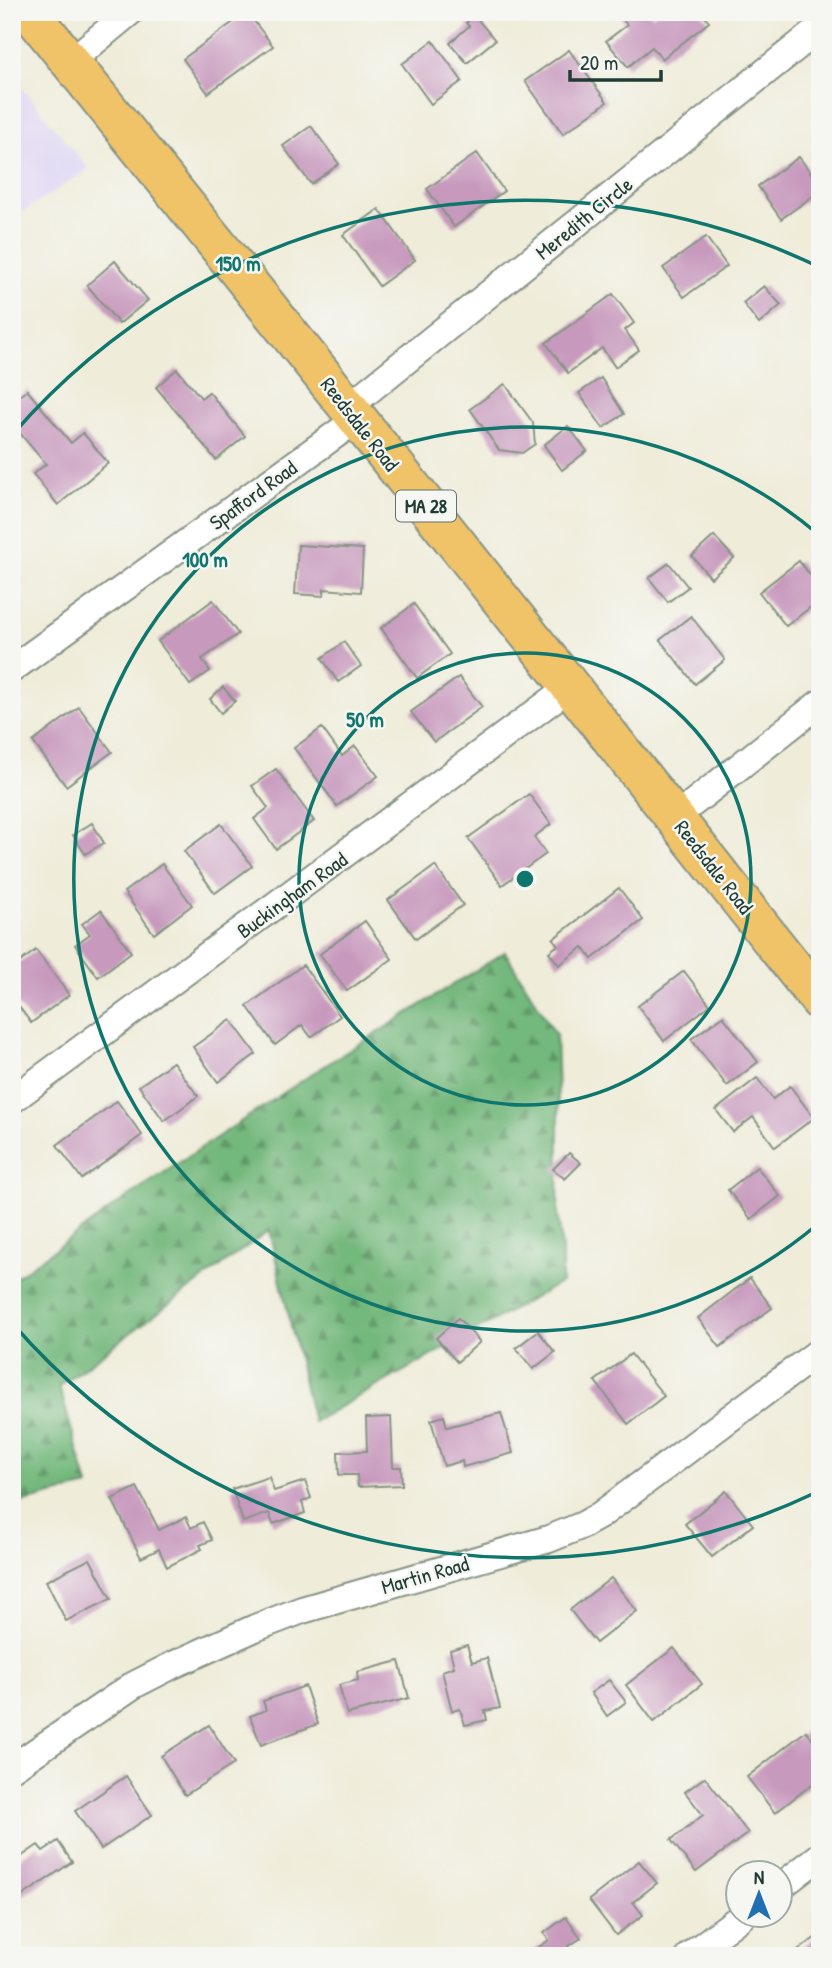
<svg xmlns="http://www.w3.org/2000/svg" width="832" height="1968" font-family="'Patrick Hand',sans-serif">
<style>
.built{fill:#ded5f5}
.forest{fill:url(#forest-firs);stroke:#497a58;stroke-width:2}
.building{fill:#c799bd}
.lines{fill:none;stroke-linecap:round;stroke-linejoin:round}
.minor-casing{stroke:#879486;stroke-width:30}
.primary-casing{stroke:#879486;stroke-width:42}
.minor{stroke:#fff;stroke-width:26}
.primary{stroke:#f0c369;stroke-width:38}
.ring{fill:none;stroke:#0f766e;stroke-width:3.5}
.labels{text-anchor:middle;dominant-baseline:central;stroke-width:5;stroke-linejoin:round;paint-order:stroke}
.shield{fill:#f6f6f2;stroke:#60746d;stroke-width:2}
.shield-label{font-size:19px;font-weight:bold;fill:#1f3d34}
.street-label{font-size:21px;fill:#1f3d34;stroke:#f6f6f2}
.centre{fill:#0f766e;stroke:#f6f6f2;stroke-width:3.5}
.ring-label{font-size:21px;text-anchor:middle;font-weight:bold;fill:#0f766e;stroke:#f6f6f2;stroke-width:5;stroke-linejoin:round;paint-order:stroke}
</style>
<defs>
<pattern id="forest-firs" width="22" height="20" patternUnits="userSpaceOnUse" patternTransform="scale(1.75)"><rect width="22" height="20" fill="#73b87c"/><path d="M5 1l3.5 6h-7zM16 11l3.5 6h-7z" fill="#5e9766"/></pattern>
</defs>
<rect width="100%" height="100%" fill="#f6f6f2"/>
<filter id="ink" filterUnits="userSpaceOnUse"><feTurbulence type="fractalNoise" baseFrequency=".0143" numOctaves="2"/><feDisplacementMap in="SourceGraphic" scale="14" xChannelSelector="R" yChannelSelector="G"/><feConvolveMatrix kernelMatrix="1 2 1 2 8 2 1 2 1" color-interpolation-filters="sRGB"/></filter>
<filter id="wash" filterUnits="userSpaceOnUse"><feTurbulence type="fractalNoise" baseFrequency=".00686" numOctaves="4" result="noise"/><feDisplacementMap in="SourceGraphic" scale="28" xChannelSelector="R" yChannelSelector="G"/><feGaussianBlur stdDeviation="1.57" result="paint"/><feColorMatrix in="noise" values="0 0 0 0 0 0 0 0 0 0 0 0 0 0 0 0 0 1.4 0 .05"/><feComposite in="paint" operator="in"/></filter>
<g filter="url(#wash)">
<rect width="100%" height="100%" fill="#efecd9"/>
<polygon class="built" points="12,76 89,169 12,219"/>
<polygon class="forest" points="505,952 556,1035 559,1127 558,1214 562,1250 562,1282 313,1422 269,1230 59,1386 88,1486 12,1505 12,1280 126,1198 315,1072"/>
<g id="blocks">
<g class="building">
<polygon points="247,12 273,46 208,93 183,59"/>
<polygon points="617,12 650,12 653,16 657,12 701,12 709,22 662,59 652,47 628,67 606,41 627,25"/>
<polygon points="474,15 495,40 467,63 450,43 469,26 466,23"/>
<polygon points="433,41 462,81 431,104 402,64"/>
<polygon points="569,50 607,102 563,134 525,81"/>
<polygon points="311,126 339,164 311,184 283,146"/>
<polygon points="477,153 504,191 454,227 427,189"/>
<polygon points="799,157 820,185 820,191 781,219 758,186"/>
<polygon points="379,209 415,260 379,286 343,235"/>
<polygon points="706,237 727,266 684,297 663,268"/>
<polygon points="115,261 148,300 119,324 87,285"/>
<polygon points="764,286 781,305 759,324 743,303"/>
<polygon points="613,294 634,323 625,330 639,350 615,367 602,348 568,373 546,343"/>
<polygon points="177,369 201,398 209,392 245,436 216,460 156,387"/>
<polygon points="601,378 624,414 603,428 579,393"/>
<polygon points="505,384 533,423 535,444 522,453 499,450 470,409"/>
<polygon points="27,390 71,443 83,433 108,463 58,505 33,474 46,464 12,424 12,402"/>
<polygon points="568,426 587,451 562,470 544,445"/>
<polygon points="714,536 734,558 711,578 692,556"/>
<polygon points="298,545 363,549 361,592 324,589 324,596 295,594"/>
<polygon points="799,561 820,587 820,600 786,626 759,592"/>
<polygon points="669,563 688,587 668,602 649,578"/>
<polygon points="213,600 238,634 202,659 210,671 190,685 158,641"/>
<polygon points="414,604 450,654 417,678 381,628"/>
<polygon points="691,616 725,660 695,684 660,640"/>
<polygon points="344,642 361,666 338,682 322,658"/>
<polygon points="459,677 482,707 434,742 411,712"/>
<polygon points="223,687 235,701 221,713 210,699"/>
<polygon points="79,707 112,752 66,786 33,742"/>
<polygon points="322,728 342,756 355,746 378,776 337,806 294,748"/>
<polygon points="276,769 314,821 276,849 254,819 268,808 252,786"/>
<polygon points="529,794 551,824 534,837 546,854 502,885 468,838"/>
<polygon points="92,823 104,843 85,854 73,835"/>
<polygon points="221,824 252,866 215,893 184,851"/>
<polygon points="162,864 192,905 154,934 124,892"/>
<polygon points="435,866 463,905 416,939 388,900"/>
<polygon points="619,888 643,920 592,959 583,947 559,965 549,952 558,945 553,939"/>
<polygon points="101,910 131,952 98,977 75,945 90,934 82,924"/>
<polygon points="365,921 392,959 347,991 320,954"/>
<polygon points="36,950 69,995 31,1023 12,997 12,968"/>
<polygon points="303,965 340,1016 311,1037 302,1025 275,1045 247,1006"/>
<polygon points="684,971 710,1005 664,1041 638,1006"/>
<polygon points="723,1016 758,1062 727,1086 691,1039"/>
<polygon points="231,1020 256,1054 218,1082 193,1047"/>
<polygon points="173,1062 198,1096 164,1121 139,1086"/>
<polygon points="757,1078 773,1099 790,1086 814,1118 775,1147 753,1117 733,1132 716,1110"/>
<polygon points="117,1101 142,1135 82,1179 57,1145"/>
<polygon points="569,1153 581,1163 565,1179 553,1169"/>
<polygon points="757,1167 780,1196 751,1219 728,1190"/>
<polygon points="750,1278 772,1308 720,1347 698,1318"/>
<polygon points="458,1318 480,1342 457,1362 436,1338"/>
<polygon points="538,1331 555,1352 533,1369 516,1348"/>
<polygon points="631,1354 664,1396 628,1424 595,1381"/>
<polygon points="501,1413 513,1453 463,1467 462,1461 444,1466 431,1420 444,1416 447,1427"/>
<polygon points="391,1417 393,1467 401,1467 402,1485 358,1487 357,1475 339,1475 338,1452 367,1451 366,1418"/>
<polygon points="269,1477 274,1491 305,1481 311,1498 302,1502 305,1513 273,1524 269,1513 243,1522 232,1489"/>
<polygon points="137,1487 159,1530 186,1517 191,1528 203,1522 212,1540 200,1545 202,1549 167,1567 159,1549 141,1558 112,1499"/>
<polygon points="726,1491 753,1525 712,1557 685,1524"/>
<polygon points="90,1559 111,1599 66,1621 46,1581"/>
<polygon points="611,1578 637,1611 596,1643 570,1610"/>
<polygon points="467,1645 472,1662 487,1658 500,1708 485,1711 487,1720 465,1725 460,1709 452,1711 442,1671 454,1667 450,1650"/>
<polygon points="674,1648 702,1684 654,1722 626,1685"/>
<polygon points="399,1661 409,1698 347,1714 339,1685 358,1680 357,1672"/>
<polygon points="609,1680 626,1702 607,1716 591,1693"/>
<polygon points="305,1686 318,1724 261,1745 250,1716 266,1710 263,1701"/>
<polygon points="209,1725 234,1764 185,1795 161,1756"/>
<polygon points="806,1731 820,1748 820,1778 775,1813 747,1777"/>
<polygon points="126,1776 152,1815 101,1849 75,1811"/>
<polygon points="705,1777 748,1833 696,1872 671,1840 703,1815 685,1792"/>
<polygon points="58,1841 72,1862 12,1903 12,1863 38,1845 43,1851"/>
<polygon points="639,1861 657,1883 633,1902 643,1915 616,1935 589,1900"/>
<polygon points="566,1917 581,1938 560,1952 563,1956 526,1956 549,1940 544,1933"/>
<polygon points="820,1934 820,1956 791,1956"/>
</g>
</g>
</g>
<g filter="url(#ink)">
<use href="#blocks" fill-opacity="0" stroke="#879486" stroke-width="2"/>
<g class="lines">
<g class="minor-casing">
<g id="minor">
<polyline points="71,61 130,12"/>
<polyline points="348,407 820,28"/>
<polyline points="12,669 357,419"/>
<polyline points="674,818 820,703"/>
<polyline points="12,1100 570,687"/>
<polyline points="12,1768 132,1686 173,1665 255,1628 302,1610 549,1539 583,1525 599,1516 820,1351"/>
<polyline points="780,1887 820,1856"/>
<polyline points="689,1956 742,1916"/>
</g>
</g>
<g class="primary-casing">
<polyline id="primary" points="30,12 348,407 820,1001"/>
</g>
<use href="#minor" class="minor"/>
<use href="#primary" class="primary"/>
</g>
</g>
<g class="ring">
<circle cx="525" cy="879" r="226"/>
<path d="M819 1223A452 452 0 1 1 819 535"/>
<path d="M817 1492A679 679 0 0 1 13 1324M13 434A679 679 0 0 1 817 266"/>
</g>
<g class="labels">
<rect class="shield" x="396" y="490.5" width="60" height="31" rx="5"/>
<g class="shield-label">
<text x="426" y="506">MA 28</text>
</g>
<g class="street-label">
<text transform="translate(584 218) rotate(-39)">Meredith Circle</text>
<text transform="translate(360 424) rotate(52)">Reedsdale Road</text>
<text transform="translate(253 495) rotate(-36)">Spafford Road</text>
<text transform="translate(714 867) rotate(52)">Reedsdale Road</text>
<text transform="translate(292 895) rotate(-36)">Buckingham Road</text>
<text transform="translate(425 1575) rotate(-16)">Martin Road</text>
</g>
</g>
<circle cx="525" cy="879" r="10" class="centre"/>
<g class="ring-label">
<text x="238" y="271">150 m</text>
<text x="205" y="567">100 m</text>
<text x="365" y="727">50 m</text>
</g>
<rect width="832" height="1968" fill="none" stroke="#f6f6f2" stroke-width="42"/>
<g transform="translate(759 1894)"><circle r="33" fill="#f6f6f2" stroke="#a0aca6" stroke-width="2"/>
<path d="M0-5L12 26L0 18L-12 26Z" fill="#1f6fb2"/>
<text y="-10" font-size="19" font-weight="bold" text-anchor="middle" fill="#1f3d34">N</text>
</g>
<path d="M570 70v10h91v-10" fill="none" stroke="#1f3d34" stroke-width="3.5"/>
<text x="580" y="70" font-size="21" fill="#1f3d34" stroke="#f6f6f2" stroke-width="5" paint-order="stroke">20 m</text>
</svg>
